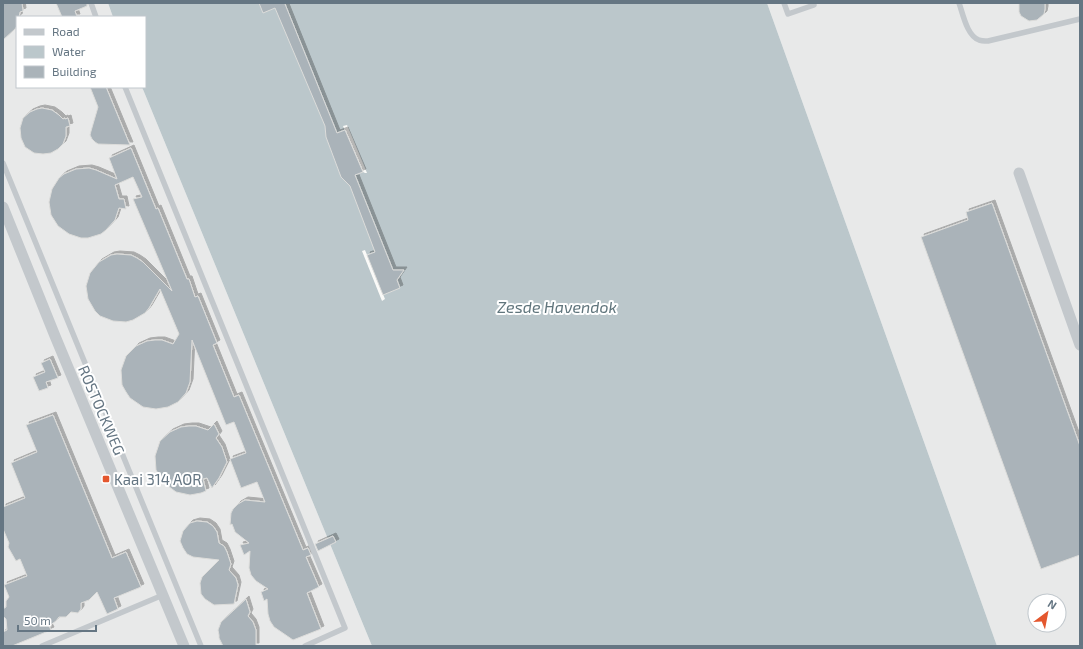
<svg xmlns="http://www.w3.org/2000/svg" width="1083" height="649" font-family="'Exo 2',sans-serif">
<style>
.built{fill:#e8e9e9;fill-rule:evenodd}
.water{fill:#bbc7cb}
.pier{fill:#fafaf8}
.building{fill:#aab3b9;stroke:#dcdcda;filter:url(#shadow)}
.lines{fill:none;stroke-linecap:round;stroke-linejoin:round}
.service{stroke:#c3c8cc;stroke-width:5.5}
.minor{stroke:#c3c8cc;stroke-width:11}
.poi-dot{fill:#e4572e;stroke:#fff;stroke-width:1.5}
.labels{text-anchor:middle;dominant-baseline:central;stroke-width:4;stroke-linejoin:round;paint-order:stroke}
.street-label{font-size:15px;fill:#657683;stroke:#fff}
.poi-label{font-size:15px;fill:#657683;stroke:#fff;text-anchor:start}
.water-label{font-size:16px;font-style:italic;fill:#60757c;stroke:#fff}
</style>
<defs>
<filter id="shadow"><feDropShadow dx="3" dy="-3" stdDeviation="0" flood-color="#0004"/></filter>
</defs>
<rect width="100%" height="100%" fill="#fafaf8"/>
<g class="built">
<polygon points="3,3 108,3 113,17 17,17 17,87 142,87 372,646 3,646"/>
<path d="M 767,3 L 1080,3 L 1080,646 L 997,646 ZM 1035,601 L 1059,601 L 1059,625 L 1035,625 Z"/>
</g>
<polygon class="water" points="108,3 767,3 997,646 372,646 142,87 145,87 145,17 113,17"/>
<g class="pier">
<polygon points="347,125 367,173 365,173 363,172 343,126"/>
<polygon points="365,250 385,299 382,301 362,251"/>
</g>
<g class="building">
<polygon points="3,3 22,3 23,11 20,12 19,17 17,17 17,26 15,29 3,40"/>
<polygon points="56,3 87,3 87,6 75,11 77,17 62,17"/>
<polygon points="259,3 287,3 285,4 337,133 345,130 363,172 355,175 393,270 404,270 397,280 400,288 383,295 367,255 375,252 350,186 341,177 326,137 325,126 275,8 263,13"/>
<polygon points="1019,3 1045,3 1045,9 1044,14 1037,20 1029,21 1021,16 1019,12"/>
<polygon points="90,87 106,87 130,145 98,144 95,142 92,139 90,135 91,131 98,107"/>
<polygon points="42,108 52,110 59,115 63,119 65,118 65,119 68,118 70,126 66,127 66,136 63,144 58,149 51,153 43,154 34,153 25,147 21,138 20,128 23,118 30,112 37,109"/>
<polygon points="131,148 156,209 158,208 187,279 189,279 195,297 198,296 217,343 213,345 234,397 239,395 303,550 308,548 311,555 306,557 319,587 307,593 321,629 293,640 274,627 270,621 268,614 267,599 264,601 261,592 268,589 256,581 251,575 249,568 250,551 244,555 240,545 249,543 235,532 232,524 230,525 231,513 233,509 238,504 245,500 265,502 257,482 241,488 230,459 246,453 234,422 226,425 192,340 190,382 186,393 178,402 168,407 156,409 143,407 130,398 126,392 122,385 121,370 126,356 136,346 147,341 155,340 162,340 173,344 179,334 160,289 149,308 145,313 133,320 126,322 113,321 100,316 95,311 88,299 86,286 90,273 99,262 111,255 117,254 131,255 137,258 143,262 172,291 133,199 142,197 133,177 115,185 119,199 124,199 126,209 119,208 115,220 106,230 101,234 88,238 81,238 69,234 58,226 51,215 49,202 52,189 59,178 64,174 76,169 89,168 96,170 117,179 109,158"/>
<polygon points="992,203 1080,446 1080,555 1041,569 921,237 968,220 966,212"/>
<polygon points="50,359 58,378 46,382 48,388 39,391 33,377 45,372 41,363"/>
<polygon points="53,415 112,558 126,552 141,587 114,598 118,609 107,614 97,592 89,600 81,603 81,609 78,613 71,612 66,617 59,617 56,621 49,626 51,630 12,646 3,646 3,632 7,630 6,619 3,616 3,609 6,607 6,601 9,597 4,585 27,576 20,559 16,561 8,547 9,543 3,529 3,507 25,498 11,463 37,452 26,425"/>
<polygon points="214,424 219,434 216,438 222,447 227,462 219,478 212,488 207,478 203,479 206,491 201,493 190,495 176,492 164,483 156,470 155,456 160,441 170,432 181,427 189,426 196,426 208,430"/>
<polygon points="197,521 207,522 213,526 217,532 219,543 224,546 227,552 231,564 229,570 236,578 238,585 234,604 214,605 205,599 201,594 200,583 202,577 219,560 193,557 187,554 183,548 180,541 183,531 190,523"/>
<polygon points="333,536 336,542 318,551 315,544"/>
<polygon points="246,599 250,612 248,616 253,622 256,630 256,646 223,646 219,638 219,635 218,630 221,622"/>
</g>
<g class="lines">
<g class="service">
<polyline points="91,3 96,17"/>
<polyline points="784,3 788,14 814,5 813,3"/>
<path d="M 959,3 C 963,14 967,36 979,40 C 981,41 985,41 988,41 L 1080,19"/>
<polyline points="125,87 345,628 305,646"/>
<polyline points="3,163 201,646"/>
<polyline points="42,646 163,595"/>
</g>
<g class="minor">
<polyline points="1019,173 1080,345"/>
<polyline points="3,207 55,336 184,646"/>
</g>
</g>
<rect class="poi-dot" x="102" y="475" width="8" height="8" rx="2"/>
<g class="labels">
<g class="street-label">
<text transform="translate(102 410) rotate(67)">ROSTOCKWEG</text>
</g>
<g class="poi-label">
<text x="114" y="479">Kaai 314 AOR</text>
</g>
<g class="water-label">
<text x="557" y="306">Zesde Havendok</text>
</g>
</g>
<rect width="1083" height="649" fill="none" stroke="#657683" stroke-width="8"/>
<rect x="16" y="16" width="130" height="72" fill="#ffffff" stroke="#c1c8cd"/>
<rect x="24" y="29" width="20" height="6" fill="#c3c8cc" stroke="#c1c8cd"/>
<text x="52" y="36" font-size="12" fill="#657683">Road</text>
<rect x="24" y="46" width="20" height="12" fill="#bbc7cb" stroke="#c1c8cd"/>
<text x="52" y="56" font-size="12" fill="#657683">Water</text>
<rect x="24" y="66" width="20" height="12" fill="#aab3b9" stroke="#c1c8cd"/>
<text x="52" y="76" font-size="12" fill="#657683">Building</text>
<g transform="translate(1047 613) rotate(32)"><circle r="19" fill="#ffffff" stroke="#c1c8cd"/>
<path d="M0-3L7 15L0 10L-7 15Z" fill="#e4572e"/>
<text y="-6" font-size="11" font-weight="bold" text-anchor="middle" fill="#657683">N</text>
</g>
<path d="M18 625v6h78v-6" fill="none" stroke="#657683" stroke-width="2"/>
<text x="24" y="625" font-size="12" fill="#657683" stroke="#ffffff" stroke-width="3" paint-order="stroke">50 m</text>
</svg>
